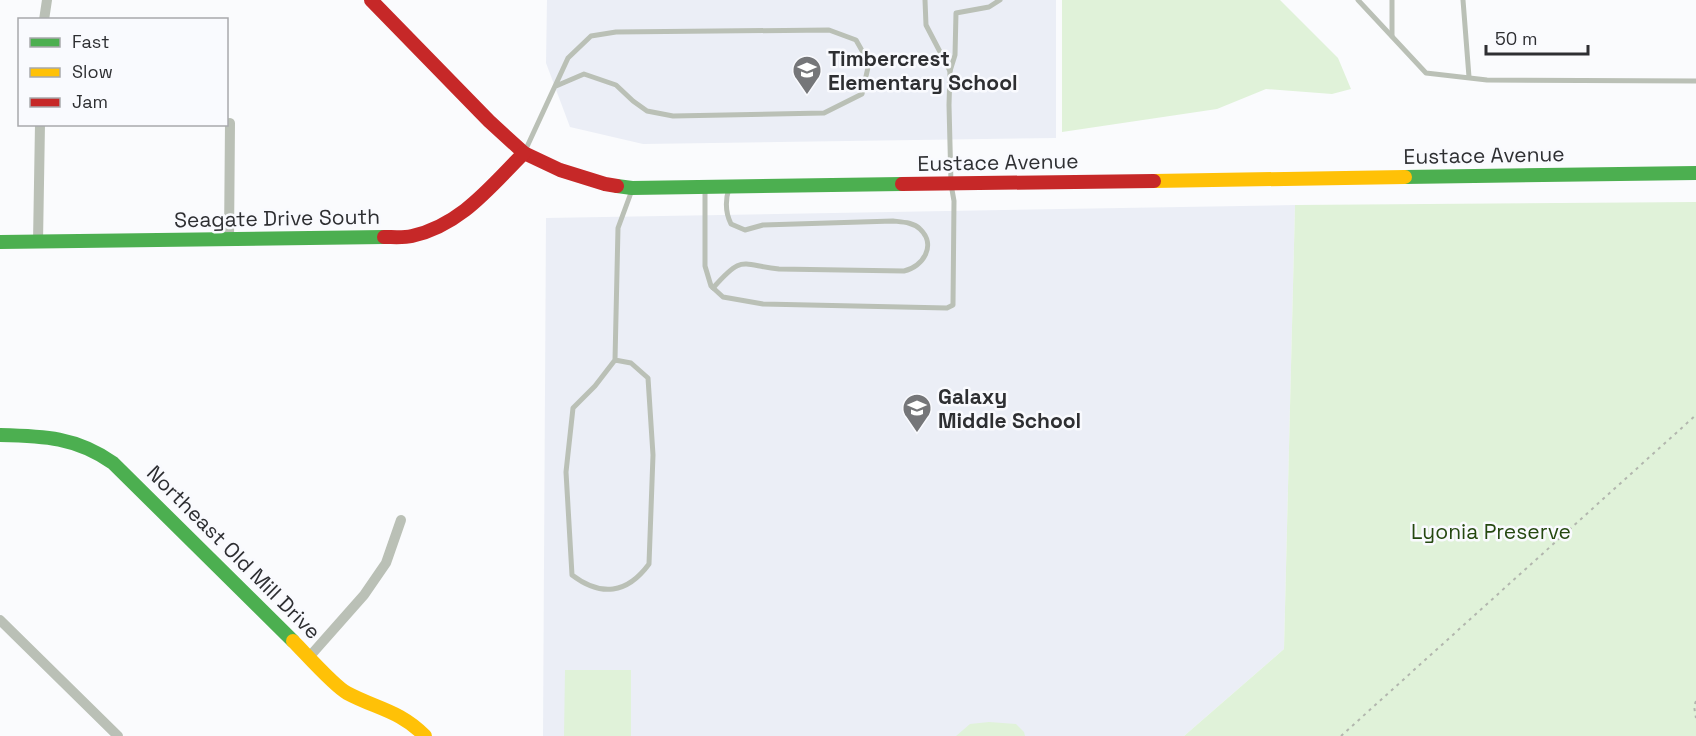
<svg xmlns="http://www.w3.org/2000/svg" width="1696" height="736" font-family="'Space Grotesk',sans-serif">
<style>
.built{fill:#ebeef6}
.green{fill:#e0f2d9}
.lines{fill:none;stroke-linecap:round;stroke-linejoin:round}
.path{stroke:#b2b6ae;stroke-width:2;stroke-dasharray:3 4.5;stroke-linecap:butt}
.lane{stroke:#bac0b6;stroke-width:5}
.street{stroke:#bac0b6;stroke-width:10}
.fast{stroke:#4caf50;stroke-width:14}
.slow{stroke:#ffc107;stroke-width:14}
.jam{stroke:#c62828;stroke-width:14}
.labels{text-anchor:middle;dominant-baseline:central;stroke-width:5;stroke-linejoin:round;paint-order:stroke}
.poi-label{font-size:21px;font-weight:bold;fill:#2e2f32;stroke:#f9fafe;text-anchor:start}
.street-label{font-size:21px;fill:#2e2f32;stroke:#f9fafe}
.park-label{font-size:21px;fill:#254810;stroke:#f9fafe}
</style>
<rect width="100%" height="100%" fill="#fafbfd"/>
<g class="built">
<polygon points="547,0 1056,0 1056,138 643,144 570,127 546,63"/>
<polygon points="1295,205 1284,649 1184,736 543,736 546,218"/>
</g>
<g class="green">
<polygon points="1062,0 1280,0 1338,58 1351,89 1332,94 1266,89 1217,109 1062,132"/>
<polygon points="1696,202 1696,736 1184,736 1284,649 1295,205"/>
<polygon points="565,670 631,670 631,736 564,736"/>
<polygon points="989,722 1016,724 1024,732 1025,736 956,736 970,724"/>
</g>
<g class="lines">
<g class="path">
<polyline points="1696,701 1694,706 1696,718"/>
<polyline points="1341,736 1696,415"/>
</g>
<g class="lane">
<polyline points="925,0 926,25 950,71"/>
<polyline points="1358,0 1426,73 1487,80 1696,81"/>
<polyline points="1463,0 1469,77"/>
<polyline points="1392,36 1392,0"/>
<polyline points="525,151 568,58 591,36 616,32 829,30 856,40 869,63 862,94 824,113 673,116 647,111 633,101 616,85 584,74 556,86"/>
<polyline points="705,189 705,266 711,286 723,297 763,304 947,308 953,305 954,201 951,184 949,105 950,71 955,55 956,13 989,7 1000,0"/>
<path d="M 713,288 C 743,254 740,265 779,269 L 904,271 C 923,267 937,245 920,229 C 913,222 902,222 893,221 L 763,225 L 745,230 L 731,224 C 725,212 725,201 729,188"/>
<path d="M 615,360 L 631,363 L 648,378 L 653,455 L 649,564 C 627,594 601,597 572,575 L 566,472 L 573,408 L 595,386 L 615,360 L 618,228 L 632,190"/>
</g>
<g class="street">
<polyline points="44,20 47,0"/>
<polyline points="229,240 230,123"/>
<polyline points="38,242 40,124"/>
<polyline points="0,620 118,736"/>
<polyline points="310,656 364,595 386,563 401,520"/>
</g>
<g class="fast">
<polyline points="1405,177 1696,173"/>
<polyline points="617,186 632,188 902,184"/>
<polyline points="0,242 384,237"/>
<path d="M 0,435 C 44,436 76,437 113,463 L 293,641"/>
</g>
<g class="slow">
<polyline points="1154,181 1405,177"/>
<path d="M 293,641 C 305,653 334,686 347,693 C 377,709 399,710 425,736"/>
</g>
<g class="jam">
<polyline points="371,0 489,121 524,153 560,170 605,184 617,186"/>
<polyline points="902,184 1154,181"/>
<path d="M 384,237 C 393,237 404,238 412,236 C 461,225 490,187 524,153"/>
</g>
</g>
<defs>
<g id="school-pin" transform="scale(1.5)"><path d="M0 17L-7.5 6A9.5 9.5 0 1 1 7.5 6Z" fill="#757679" stroke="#f9fafe"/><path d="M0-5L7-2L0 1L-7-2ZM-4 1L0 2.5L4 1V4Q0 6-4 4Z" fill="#fff"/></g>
</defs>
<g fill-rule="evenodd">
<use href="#school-pin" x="807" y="70"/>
<use href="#school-pin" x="917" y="408"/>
</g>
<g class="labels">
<g class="poi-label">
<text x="828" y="58">Timbercrest<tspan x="828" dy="24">Elementary School</tspan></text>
<text x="938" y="396">Galaxy<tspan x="938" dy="24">Middle School</tspan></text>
</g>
<g class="street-label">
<text transform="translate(1484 155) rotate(-1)">Eustace Avenue</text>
<text transform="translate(998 162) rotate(-1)">Eustace Avenue</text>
<text transform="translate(277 218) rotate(-1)">Seagate Drive South</text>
<text transform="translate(234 552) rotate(45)">Northeast Old Mill Drive</text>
</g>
<g class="park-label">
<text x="1491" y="531">Lyonia Preserve</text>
</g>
</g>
<rect x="18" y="18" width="210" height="108" fill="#f9fafe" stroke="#a8a9ac" stroke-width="1.5"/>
<rect x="30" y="38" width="30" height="9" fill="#4caf50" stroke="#a8a9ac" stroke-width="1.5"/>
<text x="72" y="48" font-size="18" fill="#2e2f32">Fast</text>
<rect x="30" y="68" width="30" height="9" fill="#ffc107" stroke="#a8a9ac" stroke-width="1.5"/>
<text x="72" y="78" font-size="18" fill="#2e2f32">Slow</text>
<rect x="30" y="98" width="30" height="9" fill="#c62828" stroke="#a8a9ac" stroke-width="1.5"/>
<text x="72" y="108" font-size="18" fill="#2e2f32">Jam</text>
<path d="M1486 45v9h102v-9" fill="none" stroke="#2e2f32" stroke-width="3"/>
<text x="1495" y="45" font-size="18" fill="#2e2f32" stroke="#f9fafe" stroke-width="4.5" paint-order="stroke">50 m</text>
</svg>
